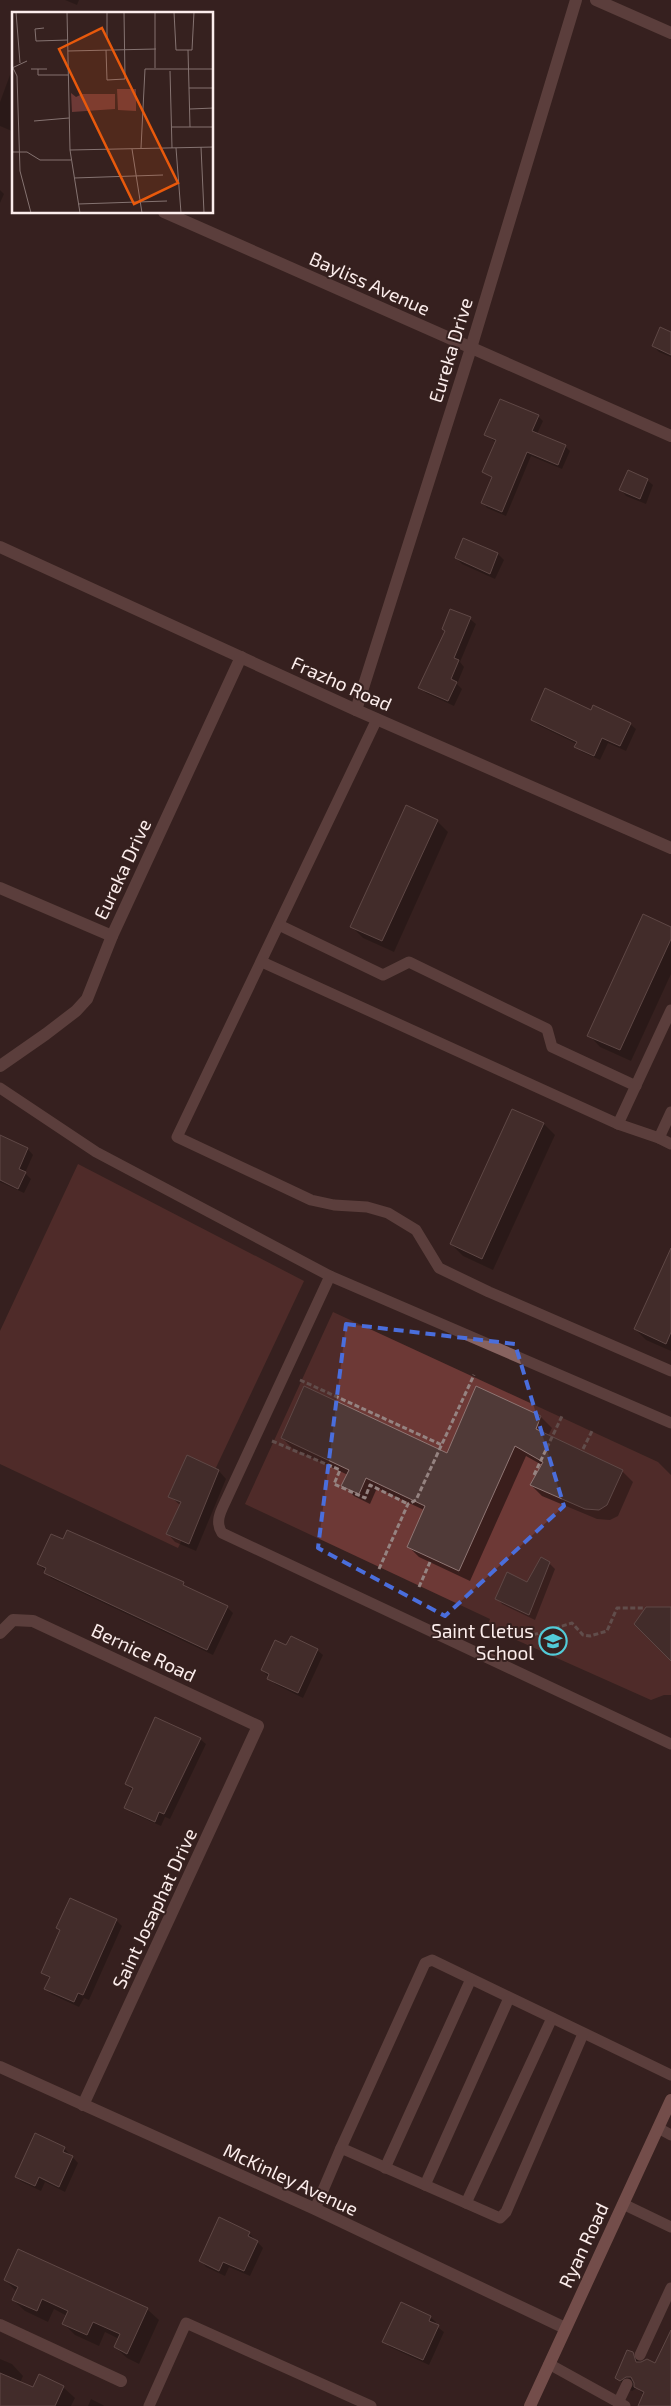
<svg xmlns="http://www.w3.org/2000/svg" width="671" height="2406" font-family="'Exo 2',sans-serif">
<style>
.green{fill:#6d3936}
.shadow{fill:#0007}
.building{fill:#503a38;stroke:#8f7674}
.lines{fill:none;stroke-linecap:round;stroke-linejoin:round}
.path{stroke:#958381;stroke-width:3;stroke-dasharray:5 2.5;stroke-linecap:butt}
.lane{stroke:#876360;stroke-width:11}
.street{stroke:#876360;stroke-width:12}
.secondary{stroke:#bd847f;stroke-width:12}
.marked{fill:none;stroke:#4a6edc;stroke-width:4;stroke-dasharray:10 6;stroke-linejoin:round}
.labels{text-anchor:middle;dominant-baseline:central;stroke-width:4;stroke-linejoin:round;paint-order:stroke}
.street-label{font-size:19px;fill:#fcedec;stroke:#36211f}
.poi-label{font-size:19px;fill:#fcedec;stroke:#36211f;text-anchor:end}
.inset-road{fill:none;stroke:#857371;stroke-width:1}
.view{fill:#e8590c;fill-opacity:0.15;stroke:#e8590c;stroke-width:2.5}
.inset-edge{fill:none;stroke:#fcedec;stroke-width:2.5}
</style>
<rect width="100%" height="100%" fill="#36211f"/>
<g class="green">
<polygon points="78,1164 304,1281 178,1548 0,1464 0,1331"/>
<polygon points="333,1312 658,1462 671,1475 671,1695 664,1695 651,1700 487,1627 490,1619 245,1504"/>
</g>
<g class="shadow">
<polygon points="65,0 79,0 77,5"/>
<polygon points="14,64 14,132 0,126 0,102"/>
<polygon points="0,190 4,194 0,203"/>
<polygon points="671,333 671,357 659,352 653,346"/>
<polygon points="538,416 543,421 537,434 565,446 570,451 562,469 531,456 506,516 487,508 483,503 493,479 484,472 497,443 486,435"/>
<polygon points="647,480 653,485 646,504 626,496 621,490"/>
<polygon points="464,539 498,554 504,560 495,579 462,564 456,558"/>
<polygon points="470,619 476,624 460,662 464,667 457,684 462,689 454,706 426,693 420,688"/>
<polygon points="592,712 630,724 636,729 626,751 608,743 600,760 582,752 576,746 577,744 538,725 532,720"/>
<polygon points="437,821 448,832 394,952 363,938 351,926"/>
<polygon points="671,928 671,974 631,1061 600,1047 589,1035"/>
<polygon points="513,1110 544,1124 555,1135 493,1270 463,1256 451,1244"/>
<polygon points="1,1137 28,1149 33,1155 25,1173 31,1179 24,1193 0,1182"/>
<polygon points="671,1251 671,1351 646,1340 635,1329"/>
<polygon points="541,1417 552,1428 548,1436 622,1471 633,1482 618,1516 610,1520 597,1519 542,1496 531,1485 542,1465 526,1456 470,1581 419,1557 408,1546 424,1510 377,1488 370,1504 354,1496 343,1485 348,1475 293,1449 282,1438 448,1455"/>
<polygon points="187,1456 219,1471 226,1479 196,1551 175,1542 168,1534 181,1506 170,1496"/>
<polygon points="549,1563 555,1569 535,1620 502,1604 497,1598 527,1584"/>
<polygon points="39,1564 183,1584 189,1589 227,1607 233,1613 213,1655 51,1578"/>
<polygon points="287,1647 317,1650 323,1655 303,1698 275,1684 262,1670"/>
<polygon points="200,1739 206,1744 170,1819 165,1817 161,1826 132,1813 126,1807 133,1791 126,1784"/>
<polygon points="116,1920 122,1926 89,2000 84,1998 79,2007 51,1994 46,1989 50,1979 42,1972 61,1931 58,1928"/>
<polygon points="64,2148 78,2163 65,2192 45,2182 41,2191 22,2182 16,2177"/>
<polygon points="249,2233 263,2248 250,2276 229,2267 225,2276 206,2267 201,2261"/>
<polygon points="5,2280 147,2309 159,2320 139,2364 127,2358 115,2347 119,2339 105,2332 99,2346 75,2335 64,2324 67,2316 54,2309 48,2322 25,2311 13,2300 17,2292"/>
<polygon points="430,2317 436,2322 435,2325 444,2332 429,2365 390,2347 384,2342"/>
<polygon points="671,2333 671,2406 641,2406 644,2395 637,2388 632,2391 628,2389 617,2378 632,2353 641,2362 646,2360 656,2364"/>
<polygon points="0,2359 12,2364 23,2376 20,2383 33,2389 63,2387 75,2398 71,2406 0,2406"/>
<polygon points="91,2399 103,2405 104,2406 88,2406"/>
</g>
<g class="building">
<polygon points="660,327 671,332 671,355 652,346"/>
<polygon points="500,399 539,415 532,431 566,445 558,465 527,452 502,512 481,503 492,477 482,472 496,440 484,435"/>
<polygon points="628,470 648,479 640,499 619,490"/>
<polygon points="463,538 498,553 490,574 455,558"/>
<polygon points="450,609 471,617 454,658 459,660 451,679 457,682 448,701 418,688 445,631 442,629"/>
<polygon points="545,688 591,710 593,705 631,723 620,746 602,738 594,756 574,747 577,742 531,720"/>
<polygon points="406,805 438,820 382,941 350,927"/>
<polygon points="643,914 671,927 671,939 620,1050 587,1036"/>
<polygon points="512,1109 544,1123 482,1259 450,1244"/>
<polygon points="0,1135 28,1148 19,1169 26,1172 18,1189 0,1180"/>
<polygon points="671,1248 671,1332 666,1344 634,1329"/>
<polygon points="304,1386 447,1453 476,1386 541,1416 536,1429 623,1470 607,1505 599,1510 585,1509 530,1485 543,1462 515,1446 459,1571 407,1547 425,1506 366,1478 359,1494 341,1486 349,1470 281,1438"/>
<polygon points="187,1455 219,1470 189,1544 166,1534 181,1502 168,1497"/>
<polygon points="67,1530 184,1582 183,1585 228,1606 207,1650 44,1573 46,1568 37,1564 51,1534 63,1539"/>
<polygon points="541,1557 550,1562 529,1615 495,1599 507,1572 527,1582"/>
<polygon points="646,1607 671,1607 671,1661 634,1624"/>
<polygon points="291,1636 318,1649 298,1693 267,1679 269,1674 261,1670 275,1640 286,1645"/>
<polygon points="155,1717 201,1738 164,1814 159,1812 155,1822 124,1808 133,1788 125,1784"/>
<polygon points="70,1898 117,1919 83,1995 78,1993 74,2002 44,1989 50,1977 41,1973 60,1930 56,1928"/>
<polygon points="35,2133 65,2147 63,2152 73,2156 59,2187 39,2177 35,2186 15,2177"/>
<polygon points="219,2217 250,2232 248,2236 258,2241 244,2271 223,2262 219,2271 199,2261"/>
<polygon points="18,2249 148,2308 127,2354 114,2347 120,2334 93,2322 87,2335 62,2324 68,2311 42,2299 37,2311 12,2300 18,2287 4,2280"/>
<polygon points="401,2302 431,2316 429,2321 439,2325 423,2360 382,2342"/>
<polygon points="671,2330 671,2406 638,2406 644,2392 634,2387 634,2383 631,2377 626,2377 620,2381 615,2378 627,2350 633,2352 636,2362 641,2362 647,2359 655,2363"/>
<polygon points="0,2373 33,2387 39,2374 64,2386 55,2406 0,2406"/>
</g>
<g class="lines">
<g class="path">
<polyline points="300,1380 442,1445"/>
<polyline points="272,1441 340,1470 334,1484 365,1498 370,1485 408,1504"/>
<polyline points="583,1449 593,1429"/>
<polyline points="534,1475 562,1416"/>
<polyline points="379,1569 408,1504 416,1500 474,1375"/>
<polyline points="419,1587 430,1562"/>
<polyline points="526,1637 572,1623 583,1635 590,1636 607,1631 617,1608 643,1608"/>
</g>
<g class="lane">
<polyline points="377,719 177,1137 311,1200 334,1205 367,1207 388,1213 416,1230 439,1268 489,1292 671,1371"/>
<polyline points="279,925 383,975 409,962 547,1029 552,1047 636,1086"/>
<polyline points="262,962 618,1124 671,1010"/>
<polyline points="0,1088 96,1152 330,1276 671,1423"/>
<polyline points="671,1112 659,1138 671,1144"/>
<polyline points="618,1124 659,1138"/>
<path d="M 330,1276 L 227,1498 C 222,1509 214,1521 222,1533 L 671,1744"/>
<polyline points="658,2128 671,2135"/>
<polyline points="341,2148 425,1963 432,1960 671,2075"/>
<polyline points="385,2168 471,1979"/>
<polyline points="425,2185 509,1998"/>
<polyline points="466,2203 552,2018"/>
<polyline points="623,2204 671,2227"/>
<polyline points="315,2209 341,2148 500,2218 506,2212 583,2034"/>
<polyline points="640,2355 671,2288"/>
<polyline points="549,2364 625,2406"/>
<polyline points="618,2403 627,2384"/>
<polyline points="149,2406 186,2323 371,2406"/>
</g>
<g class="street">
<polyline points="596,0 671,33"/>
<polyline points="164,212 671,436"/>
<polyline points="0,547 356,710 671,848"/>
<polyline points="356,710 471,348 576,0"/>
<polyline points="0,888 112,936"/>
<polyline points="0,1066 46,1034 76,1011 87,999 112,936 241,657"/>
<polyline points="0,1633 13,1620 33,1621 258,1726 83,2105"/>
<polyline points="0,2067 315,2209 565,2328"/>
<polyline points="0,2325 121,2381"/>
</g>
<polyline class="secondary" points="530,2406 671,2100"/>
</g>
<path d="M0 0H671V2406H0ZM 346,1324 L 515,1344 L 564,1506 L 445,1616 L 318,1548 Z" fill="#36211f" fill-opacity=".55" fill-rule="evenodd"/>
<path class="marked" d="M 346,1324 L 515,1344 L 564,1506 L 445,1616 L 318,1548 Z"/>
<defs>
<g id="school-ring" transform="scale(1.4375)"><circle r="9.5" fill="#36211f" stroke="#52cbd8" stroke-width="1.5"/><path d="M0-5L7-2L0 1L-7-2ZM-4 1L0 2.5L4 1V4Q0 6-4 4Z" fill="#52cbd8"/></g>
</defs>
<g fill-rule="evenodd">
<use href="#school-ring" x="553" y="1641"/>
</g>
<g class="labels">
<g class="street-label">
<text transform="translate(370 283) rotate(24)">Bayliss Avenue</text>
<text transform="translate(450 350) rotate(-73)">Eureka Drive</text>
<text transform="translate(342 683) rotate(24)">Frazho Road</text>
<text transform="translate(122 869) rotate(-65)">Eureka Drive</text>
<text transform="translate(144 1652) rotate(25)">Bernice Road</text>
<text transform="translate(154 1908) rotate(-65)">Saint Josaphat Drive</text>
<text transform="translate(291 2179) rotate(25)">McKinley Avenue</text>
<text transform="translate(583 2245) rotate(-65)">Ryan Road</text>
</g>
<g class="poi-label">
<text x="534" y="1630">Saint Cletus<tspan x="534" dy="22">School</tspan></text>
</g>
</g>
<g transform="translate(12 12)">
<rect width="201" height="201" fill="#36211f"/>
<path d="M 105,77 L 124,77 L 124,99 L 106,98 ZM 59,81 L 64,85 L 70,82 L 103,82 L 103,97 L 60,100 Z" fill="#6d3936"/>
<path class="inset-road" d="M 4,0 L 8,51M 55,0 L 58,138 L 68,201M 95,0 L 95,26M 162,0 L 164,38 L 180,38 L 182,0M 32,16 L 23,17 L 24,29 L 56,28M 94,38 L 95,68 L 113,67 L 112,0M 176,38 L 178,115M 56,39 L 144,37M 0,56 L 15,49M 1,56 L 5,64 L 8,159 L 19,201M 143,56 L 143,0M 19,57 L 35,57M 26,57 L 26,63 L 56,63M 158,59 L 160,136M 177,76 L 202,76M 178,97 L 202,96M 22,109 L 57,106M 160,115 L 202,115M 189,135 L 192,201M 129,136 L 133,57 L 202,57M 164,136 L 169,201M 120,137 L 130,201M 58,138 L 202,135M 0,140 L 15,140 L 28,148 L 59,148M 62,166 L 151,163M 66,192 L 155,189"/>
<path class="view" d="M 90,16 L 166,171 L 122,192 L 47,37 Z"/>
<rect width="201" height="201" class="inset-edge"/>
</g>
</svg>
